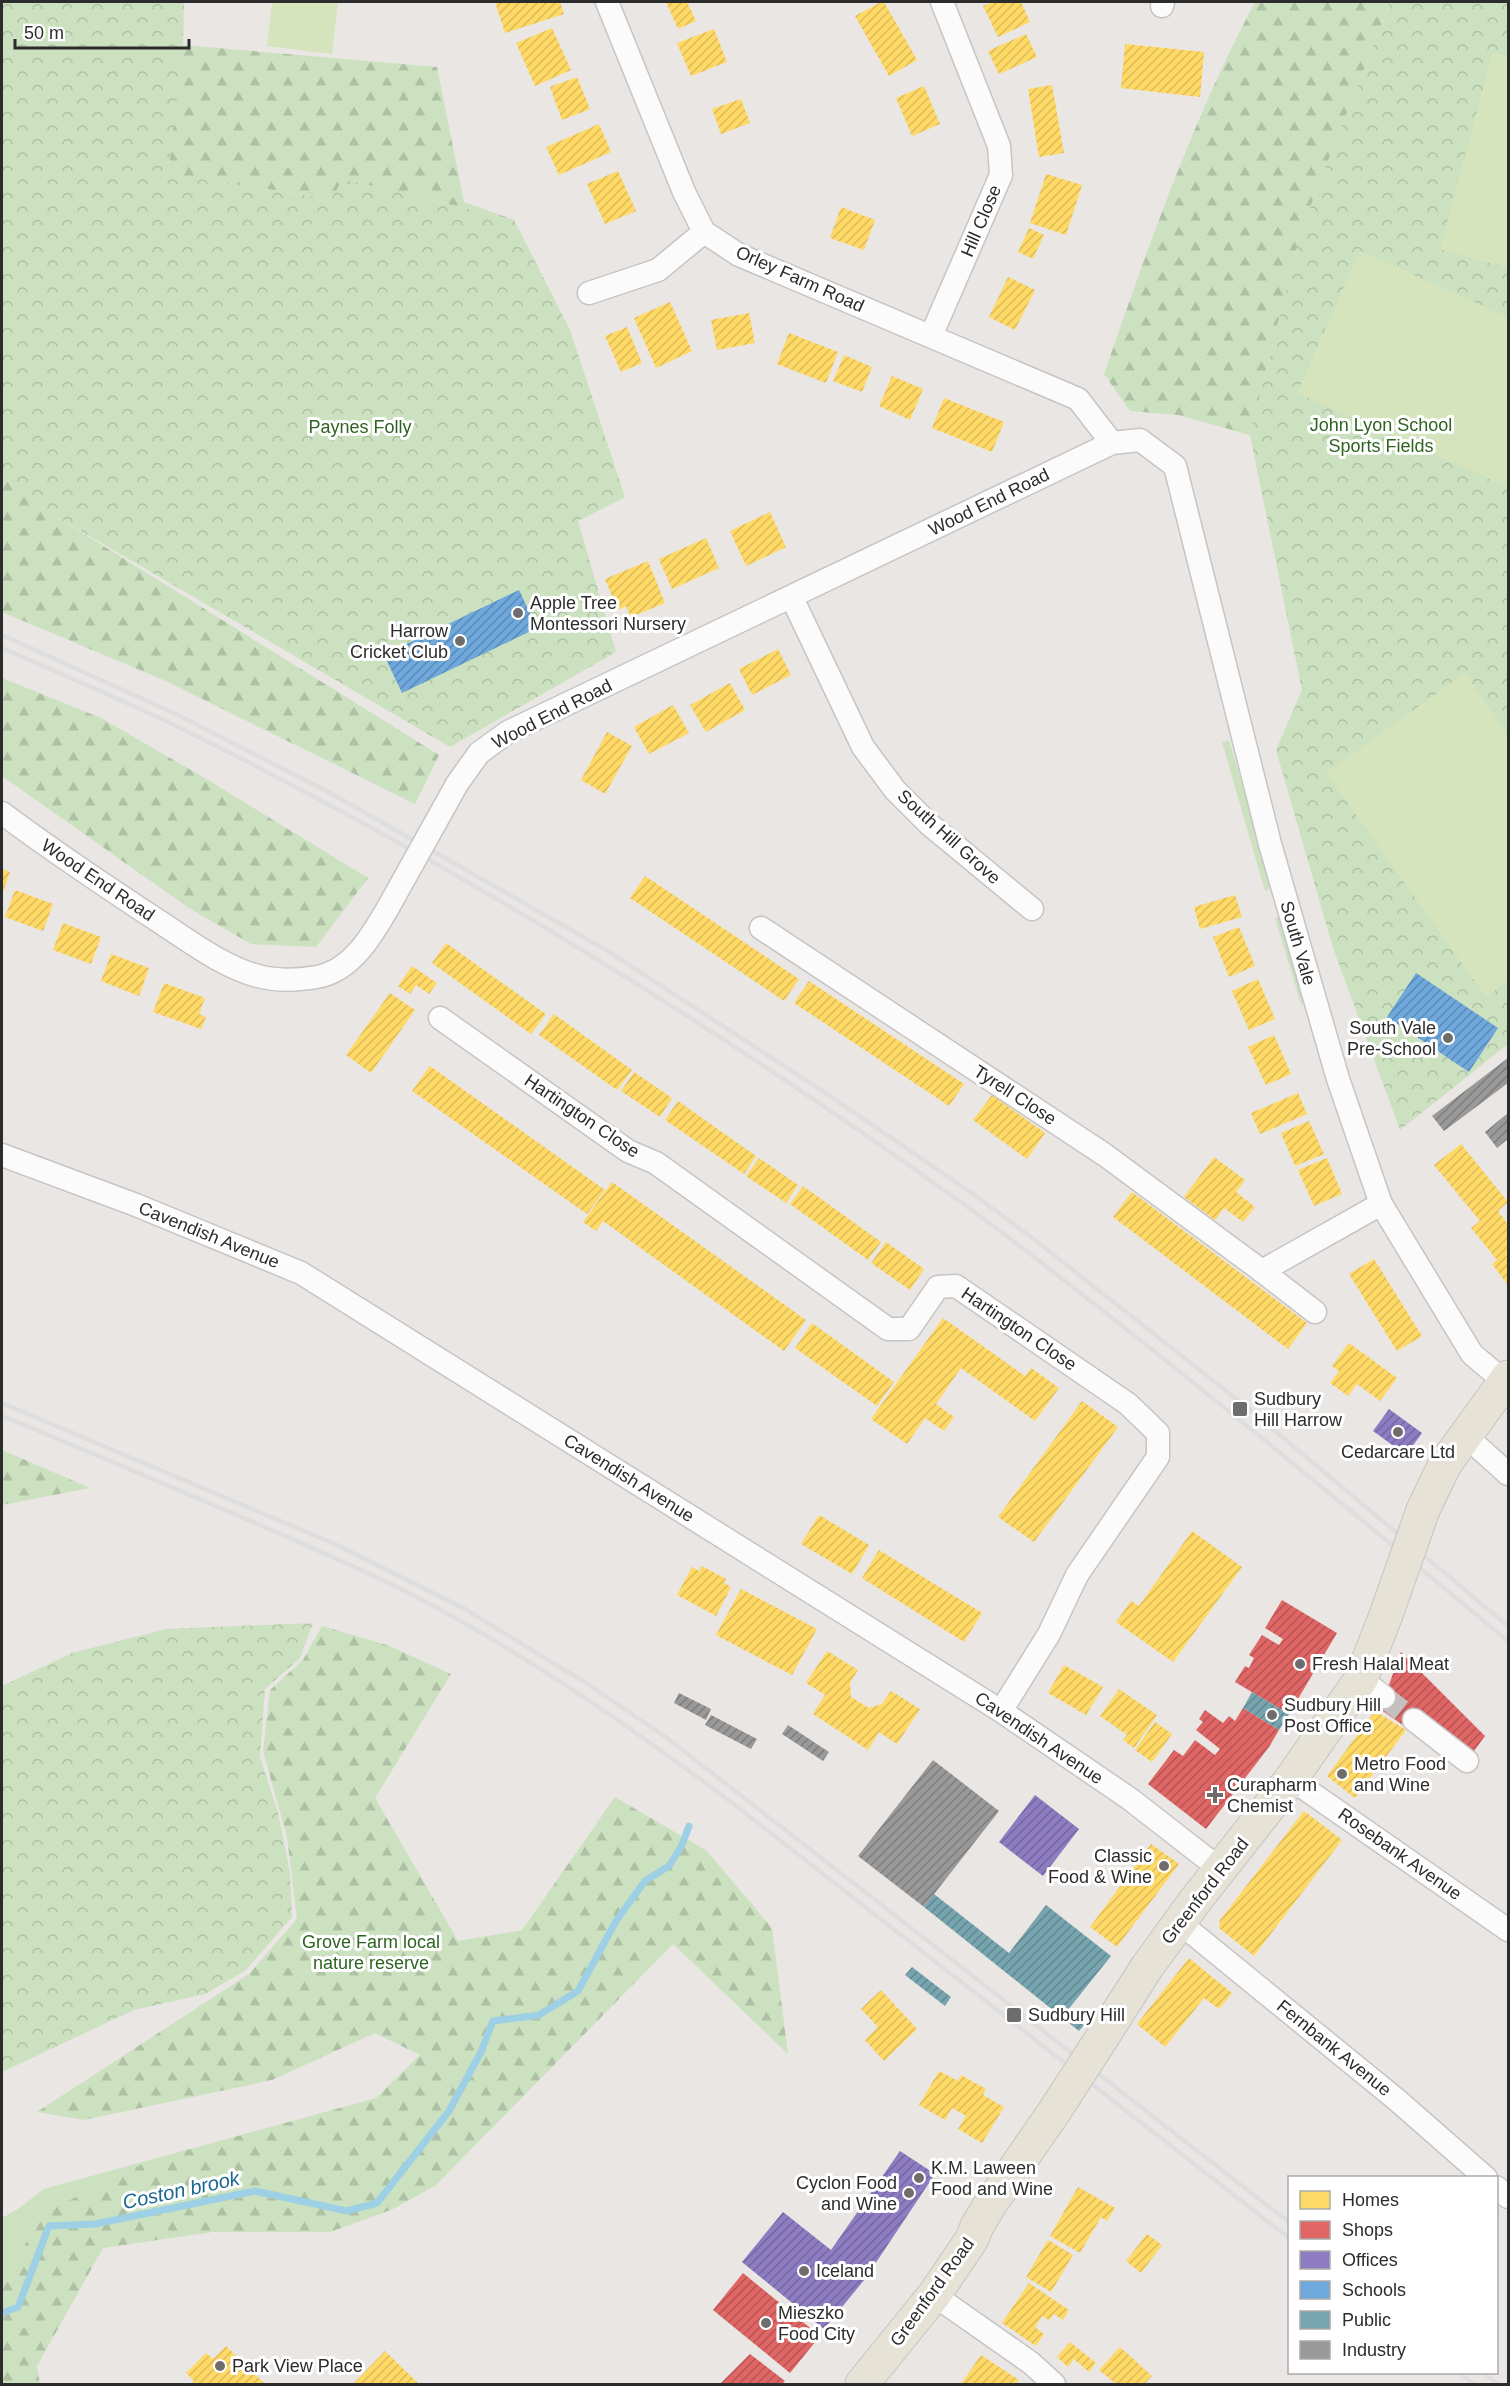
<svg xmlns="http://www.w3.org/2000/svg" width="1510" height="2386" font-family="Helvetica,sans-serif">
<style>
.grass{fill:#cce1bf}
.forest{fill:url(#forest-firs)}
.park{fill:url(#park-crowns)}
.pitch{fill:#d5e4bd}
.homes{fill:url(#homes-hatch)}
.shops{fill:url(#shops-hatch)}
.offices{fill:url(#offices-hatch)}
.schools{fill:url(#schools-hatch)}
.public{fill:url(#public-hatch)}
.industry{fill:url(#industry-hatch)}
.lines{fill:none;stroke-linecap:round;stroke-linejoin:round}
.stream{stroke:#9dd0e4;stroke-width:7}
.minor-tunnel{stroke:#c3c1be;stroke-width:22;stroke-dasharray:22 11;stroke-linecap:butt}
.minor-casing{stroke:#c6c4c5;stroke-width:25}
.primary-casing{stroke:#c5c4c2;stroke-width:35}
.minor{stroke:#fcfbfb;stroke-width:22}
.primary{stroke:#e6e2d6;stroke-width:33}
.rail{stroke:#dedee0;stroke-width:4.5}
.minor-bridge-casing{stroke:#c6c4c5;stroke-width:25;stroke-linecap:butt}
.primary-bridge-casing{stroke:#c5c4c2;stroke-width:35;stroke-linecap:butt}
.minor-bridge{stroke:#fcfbfb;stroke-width:22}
.primary-bridge{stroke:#e6e2d6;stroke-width:33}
.poi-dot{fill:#6e6d6c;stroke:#fff;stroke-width:2}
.labels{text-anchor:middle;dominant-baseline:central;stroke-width:6;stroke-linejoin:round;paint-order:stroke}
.street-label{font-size:18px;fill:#2c2c2c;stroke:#fff}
.park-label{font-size:18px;fill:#2e6322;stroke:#fff}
.poi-label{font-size:18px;fill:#2c2c2c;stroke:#fff;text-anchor:start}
.water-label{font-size:20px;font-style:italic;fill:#1a6792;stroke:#fff}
</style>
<defs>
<pattern id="forest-firs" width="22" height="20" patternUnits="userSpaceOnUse" patternTransform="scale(1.5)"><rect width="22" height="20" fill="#cce1bf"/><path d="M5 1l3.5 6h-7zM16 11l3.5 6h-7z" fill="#afc1a4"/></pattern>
<pattern id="park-crowns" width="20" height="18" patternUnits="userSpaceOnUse" patternTransform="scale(1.5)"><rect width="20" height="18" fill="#cce1bf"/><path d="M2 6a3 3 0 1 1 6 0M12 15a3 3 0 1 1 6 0" fill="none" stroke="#afc1a4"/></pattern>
<pattern id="homes-hatch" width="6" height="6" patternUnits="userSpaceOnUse" patternTransform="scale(1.5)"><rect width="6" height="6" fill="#ffd966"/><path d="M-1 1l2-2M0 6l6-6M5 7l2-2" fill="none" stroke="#dbba59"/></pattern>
<pattern id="shops-hatch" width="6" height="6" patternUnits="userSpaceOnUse" patternTransform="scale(1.5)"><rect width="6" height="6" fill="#e06666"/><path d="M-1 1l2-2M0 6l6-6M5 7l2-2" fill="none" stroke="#b65454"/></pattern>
<pattern id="offices-hatch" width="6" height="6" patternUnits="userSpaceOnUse" patternTransform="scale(1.5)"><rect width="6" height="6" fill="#8e7cc3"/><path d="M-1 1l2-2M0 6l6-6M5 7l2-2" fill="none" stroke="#74669f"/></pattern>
<pattern id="schools-hatch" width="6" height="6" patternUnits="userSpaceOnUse" patternTransform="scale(1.5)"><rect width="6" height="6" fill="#6fa8dc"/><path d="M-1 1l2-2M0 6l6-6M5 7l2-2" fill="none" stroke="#5b89b3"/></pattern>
<pattern id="public-hatch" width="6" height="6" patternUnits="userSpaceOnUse" patternTransform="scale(1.5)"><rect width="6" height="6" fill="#76a5af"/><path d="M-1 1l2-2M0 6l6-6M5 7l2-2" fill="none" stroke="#61878f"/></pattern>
<pattern id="industry-hatch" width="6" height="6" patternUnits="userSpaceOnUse" patternTransform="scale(1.5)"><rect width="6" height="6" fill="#999"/><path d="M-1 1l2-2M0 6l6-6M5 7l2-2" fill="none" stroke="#7d7d7d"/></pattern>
</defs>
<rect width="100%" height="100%" fill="#e9e6e3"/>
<g class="grass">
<polygon points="1229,740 1273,886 1265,891 1222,742"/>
<polygon points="1280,917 1306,1001 1301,1004 1275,918"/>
<polygon points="150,2160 47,2212 10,2268 2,2272 2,2218 18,2209 44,2189"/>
</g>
<g class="forest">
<path d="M 1255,2 L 1390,2 L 1301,231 L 1250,435 L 1178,415 L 1130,411 L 1104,374 C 1148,248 1192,120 1255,2 Z"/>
<polygon points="183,45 437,67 464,202 514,220 343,179 332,199 168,174"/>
<polygon points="2,477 57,517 439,755 415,804 166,681 2,612"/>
<polygon points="2,678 101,718 203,777 368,878 316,947 251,944 189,908 2,776"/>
<polygon points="2,1450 90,1488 2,1505"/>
<polygon points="322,1626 387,1645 451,1674 375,1798 458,1941 522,1930 615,1797 707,1851 772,1928 788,2054 673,1944 435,2186 391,2210 330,2232 213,2232 103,2248 37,2366 40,2384 2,2384 2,2272 10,2268 46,2212 150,2160 376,2098 420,2055 375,2033 272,2080 84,2120 37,2112 249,1974 297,1919 287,1837 263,1751 270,1690 303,1660"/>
</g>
<g class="park">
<polygon points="2,2 184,2 183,45 168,174 331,199 343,179 514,220 570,330 625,497 578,521 616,652 450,747 57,517 2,477"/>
<polygon points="1390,2 1508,2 1508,1044 1400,1130 1333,948 1276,750 1302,690 1250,435 1301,231"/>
<polygon points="313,1623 300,1658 265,1689 260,1757 278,1813 290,1873 292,1917 246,1970 205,1994 134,2010 2,2072 2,1686 72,1653 166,1629"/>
</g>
<g class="pitch">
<polygon points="272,2 338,2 332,54 267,46"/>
<polygon points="1493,52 1508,56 1508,268 1440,249"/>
<polygon points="1360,251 1508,317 1508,487 1297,393"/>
<polygon points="1465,673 1508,735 1508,981 1486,997 1326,773"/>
</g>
<g class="homes">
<polygon points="495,2 560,2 564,14 505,33"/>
<polygon points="666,2 687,2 696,21 678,29"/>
<polygon points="881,2 884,2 917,60 889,76 855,16"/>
<polygon points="993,2 1021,2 1030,22 998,37 983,6"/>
<polygon points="552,28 571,70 535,86 516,43"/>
<polygon points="714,29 727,62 691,76 677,43"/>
<polygon points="1026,34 1037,57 999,74 988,51"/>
<polygon points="1125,44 1204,52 1200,97 1121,88"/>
<polygon points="577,77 590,109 562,120 550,87"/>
<polygon points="1052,85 1064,153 1039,157 1028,89"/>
<polygon points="924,86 940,124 912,136 896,98"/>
<polygon points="741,99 750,123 721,134 712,109"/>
<polygon points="599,124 611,152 559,175 546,147"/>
<polygon points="618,171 636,211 605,224 587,184"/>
<polygon points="1046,174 1082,185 1066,235 1030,223"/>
<polygon points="841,207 875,220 864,250 830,238"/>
<polygon points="1029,228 1044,235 1033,259 1018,252"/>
<polygon points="1008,277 1035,290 1015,330 989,317"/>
<polygon points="670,302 692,351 656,368 634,318"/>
<polygon points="749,313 755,343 717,350 711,320"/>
<polygon points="627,327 642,363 621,372 605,336"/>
<polygon points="789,333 838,352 826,383 777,364"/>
<polygon points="844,355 872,367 862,392 833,381"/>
<polygon points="892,376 923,389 910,420 879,406"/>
<polygon points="944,398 1004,422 992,452 932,428"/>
<polygon points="770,512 786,547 746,566 730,531"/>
<polygon points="706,538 719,568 672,589 659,559"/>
<polygon points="648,561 665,603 631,617 626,606 618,610 605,579"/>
<polygon points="778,649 791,675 752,695 739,669"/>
<polygon points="730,683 745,710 706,732 690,705"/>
<polygon points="673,705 689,733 649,754 634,727"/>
<polygon points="607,732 632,746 605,794 581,780"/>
<polygon points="2,869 10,872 2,895"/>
<polygon points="645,876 799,979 784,1001 630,898"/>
<polygon points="15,890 53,904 43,931 5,917"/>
<polygon points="1235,895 1242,917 1200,929 1194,907"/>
<polygon points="63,923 101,937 91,964 53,950"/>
<polygon points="1239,927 1255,966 1229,977 1213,937"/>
<polygon points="446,943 546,1014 531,1034 432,963"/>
<polygon points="111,954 149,968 139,996 101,981"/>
<polygon points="412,966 437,983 429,994 416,985 410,994 398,986"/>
<polygon points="1258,979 1275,1019 1249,1030 1232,991"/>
<polygon points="809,981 964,1084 949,1106 794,1003"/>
<polygon points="164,983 205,998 199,1014 206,1017 201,1029 153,1012"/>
<polygon points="390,993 415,1010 371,1073 346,1055"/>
<polygon points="554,1014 632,1070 617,1090 539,1035"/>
<polygon points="1274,1035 1291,1074 1266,1085 1248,1047"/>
<polygon points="430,1066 605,1190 587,1214 412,1091"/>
<polygon points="634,1072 672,1098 660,1117 621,1091"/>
<polygon points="1298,1093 1307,1114 1260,1134 1251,1113"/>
<polygon points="992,1095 1045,1133 1027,1159 973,1120"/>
<polygon points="678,1101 756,1156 744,1174 665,1120"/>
<polygon points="1309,1121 1324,1154 1295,1166 1281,1133"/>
<polygon points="1461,1144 1508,1202 1498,1211 1508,1225 1508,1285 1492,1264 1497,1260 1471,1228 1480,1221 1434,1165"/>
<polygon points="1214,1157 1245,1180 1236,1192 1255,1207 1243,1222 1224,1208 1215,1220 1184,1197"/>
<polygon points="759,1158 798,1185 786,1203 746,1176"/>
<polygon points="1327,1158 1342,1194 1314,1206 1298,1170"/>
<polygon points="612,1182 806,1320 784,1351 603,1221 596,1231 583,1222"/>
<polygon points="803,1186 881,1242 868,1260 790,1204"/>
<polygon points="1132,1192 1307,1323 1288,1349 1113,1217"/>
<polygon points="886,1242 924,1269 910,1290 871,1263"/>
<polygon points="1374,1259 1422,1336 1397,1351 1349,1274"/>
<polygon points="943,1318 1025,1376 1031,1368 1059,1388 1035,1421 961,1368 936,1404 954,1417 944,1431 925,1418 907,1444 871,1419"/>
<polygon points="812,1323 894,1382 877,1406 795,1348"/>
<polygon points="1349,1343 1397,1378 1380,1401 1357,1384 1348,1396 1330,1383 1339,1371 1332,1366"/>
<polygon points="1082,1401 1118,1427 1034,1542 998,1517"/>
<polygon points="819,1515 869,1545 852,1574 801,1544"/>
<polygon points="1192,1531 1242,1567 1173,1662 1116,1622 1131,1601 1139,1606"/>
<polygon points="879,1550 982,1613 964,1642 862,1578"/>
<polygon points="702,1566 726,1579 724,1583 731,1587 716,1616 677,1595 692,1567 699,1571"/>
<polygon points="741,1589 817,1629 792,1675 716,1635"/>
<polygon points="827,1651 858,1670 850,1683 851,1697 869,1708 882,1704 891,1691 920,1709 897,1744 879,1732 868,1750 813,1714 825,1695 806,1683"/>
<polygon points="1064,1665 1103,1687 1086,1715 1048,1693"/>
<polygon points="1119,1689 1157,1715 1134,1748 1123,1740 1127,1735 1100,1716"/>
<polygon points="1375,1711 1406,1730 1355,1798 1327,1776"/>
<polygon points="1155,1722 1172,1734 1152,1762 1135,1750"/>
<polygon points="1304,1811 1342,1840 1254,1956 1219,1928 1220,1920"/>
<polygon points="1151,1844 1179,1864 1117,1947 1090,1927"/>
<polygon points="1189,1958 1232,1993 1219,2009 1204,1998 1165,2047 1137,2024"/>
<polygon points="881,1990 917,2029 884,2061 865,2040 878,2027 861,2009"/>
<polygon points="939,2071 958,2081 961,2075 986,2089 983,2095 1004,2107 982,2143 958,2129 966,2116 952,2108 945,2120 919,2105"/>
<polygon points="1078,2187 1115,2208 1107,2221 1101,2217 1080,2253 1050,2236"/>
<polygon points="1147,2234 1162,2245 1141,2273 1126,2261"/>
<polygon points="1048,2240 1073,2255 1051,2292 1026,2277"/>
<polygon points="1029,2283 1069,2310 1063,2320 1054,2314 1049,2320 1042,2316 1035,2327 1044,2334 1036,2346 1002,2323"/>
<polygon points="1070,2342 1096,2363 1089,2372 1074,2359 1068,2367 1057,2357"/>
<polygon points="226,2346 265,2384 191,2384 194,2381 186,2373 206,2353 213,2359"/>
<polygon points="1120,2347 1152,2376 1144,2384 1116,2384 1099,2370"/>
<polygon points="385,2351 419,2384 353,2384"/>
<polygon points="981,2355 1019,2380 1016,2384 961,2384"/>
</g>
<g class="shops">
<polygon points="1282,1600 1337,1633 1289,1714 1235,1682 1245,1666 1249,1668 1254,1658 1249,1655 1262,1635 1279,1645 1283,1639 1265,1628"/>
<polygon points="1401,1652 1485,1736 1474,1751 1421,1712 1407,1728 1380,1709"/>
<polygon points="1243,1708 1279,1730 1269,1747 1206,1829 1148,1784 1174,1750 1183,1756 1195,1740 1215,1755 1220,1749 1196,1730 1203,1722 1199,1719 1205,1710 1223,1723 1229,1716 1235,1721"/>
<polygon points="743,2273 820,2336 790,2373 713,2310"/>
<polygon points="750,2354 785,2381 782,2384 720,2384"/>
</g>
<g class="offices">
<polygon points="1389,1409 1422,1433 1406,1455 1373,1431"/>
<polygon points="1035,1795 1079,1829 1043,1876 999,1842"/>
<polygon points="900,2151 935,2174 865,2279 824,2329 742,2262 783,2212 831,2250"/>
</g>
<g class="schools">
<polygon points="519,590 537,628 402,693 384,655"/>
<polygon points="1416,973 1498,1028 1469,1072 1387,1017"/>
</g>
<g class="public">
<polygon points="1252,1692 1289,1714 1279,1730 1243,1708"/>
<polygon points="934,1894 1009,1953 1046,1905 1111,1956 1067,2011 1084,2025 1079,2031 924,1907"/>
<polygon points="912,1967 951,1997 945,2006 905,1975"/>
</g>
<g class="industry">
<polygon points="1508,1058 1508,1083 1444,1131 1432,1116"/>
<polygon points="1508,1113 1508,1139 1497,1148 1485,1132"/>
<polygon points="679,1693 711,1709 706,1720 674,1703"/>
<polygon points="711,1715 757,1739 751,1749 705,1725"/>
<polygon points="788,1725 829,1752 823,1761 782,1734"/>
<polygon points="933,1760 999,1811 924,1907 858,1856"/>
</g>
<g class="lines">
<polyline class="stream" points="2,2313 18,2307 49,2226 95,2224 255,2191 347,2211 377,2203 449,2111 481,2052 493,2021 539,2015 578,1991 616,1921 645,1881 669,1866 682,1845 689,1826"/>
<polyline class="minor-tunnel" points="1384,1697 1414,1720"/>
<g class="minor-casing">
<g id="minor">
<polyline points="607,2 684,192 704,232 739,255 1078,399 1112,443"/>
<polyline points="1162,6 1163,2"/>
<polyline points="589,293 658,270 704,232"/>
<polyline points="931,336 1001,175 999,146 942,2"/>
<polyline points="792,598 863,747 895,790 929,824 1032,909"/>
<polyline points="457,784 479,753 508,732 1112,443 1140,440 1175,466 1270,844 1338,1079 1381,1204 1472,1354 1505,1382"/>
<path d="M 2,813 C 54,852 108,888 163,924 C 192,943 224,967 258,976 C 276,981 299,980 317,977 C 352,971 373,934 389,906"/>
<polyline points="761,928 1105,1155 1262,1271 1381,1204"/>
<polyline points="440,1018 628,1151 656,1163 888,1329 909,1329 938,1287 956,1286 1128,1404 1158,1433 1158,1457 1077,1575 1049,1634 1001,1711"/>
<polyline points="2,1155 136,1205 301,1273 1001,1711 1130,1799 1220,1869"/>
<polyline points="1262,1271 1315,1312"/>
<polyline points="1467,1437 1508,1474"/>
<polyline points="1361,1679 1384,1697"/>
<polyline points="1414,1720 1467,1761"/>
<polyline points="1291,1779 1508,1930"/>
<polyline points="1180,1923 1397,2100 1486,2178"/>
<polyline points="1496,2187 1508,2197"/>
<polyline points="934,2295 1031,2363 1054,2384"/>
</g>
</g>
<g class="primary-casing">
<g id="primary">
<polyline points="1423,1510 1445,1464 1508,1377"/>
<polyline points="1098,2044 1147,1967 1195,1901 1291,1779 1361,1679 1386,1615"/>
<polyline points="862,2384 934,2295 972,2239 977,2226 991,2203 1054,2112"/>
</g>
</g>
<use href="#minor" class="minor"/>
<use href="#primary" class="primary"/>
<g class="rail">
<polyline points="2,635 178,715 334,795 608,951 827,1094 969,1191 1035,1240 1244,1405 1508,1626"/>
<path d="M 2,648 C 60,674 119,698 176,726 C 451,861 713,1024 962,1203 C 1016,1242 1068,1283 1121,1325 C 1252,1428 1380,1535 1508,1641"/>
<polyline points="2,1403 337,1545 465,1609 586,1683 667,1738 1290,2223"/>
<path d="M 2,1416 C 88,1451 174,1488 260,1525 C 326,1554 394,1583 457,1619 C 553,1673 643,1736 731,1802 L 1290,2239"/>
<polyline points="1458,2372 1474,2384"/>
<polyline points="1482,2372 1498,2384"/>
</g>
<g class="minor-bridge-casing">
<polyline id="minor-bridge" points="389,906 457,784"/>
</g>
<g class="primary-bridge-casing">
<g id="primary-bridge">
<polyline points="1386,1615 1423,1510"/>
<polyline points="1054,2112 1098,2044"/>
</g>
</g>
<use href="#minor-bridge" class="minor-bridge"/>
<use href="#primary-bridge" class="primary-bridge"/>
</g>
<g class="poi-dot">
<circle cx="518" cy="613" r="6"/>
<circle cx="460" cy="641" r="6"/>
<circle cx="1448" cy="1038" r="6"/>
<rect x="1232" y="1401" width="16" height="16" rx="3"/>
<circle cx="1398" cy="1432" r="6"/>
<circle cx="1300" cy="1664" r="6"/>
<circle cx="1272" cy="1715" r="6"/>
<circle cx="1342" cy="1774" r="6"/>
<path d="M1212 1786h6v6h6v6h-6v6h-6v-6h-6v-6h6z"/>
<circle cx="1164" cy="1866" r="6"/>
<rect x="1006" y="2007" width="16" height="16" rx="3"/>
<circle cx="919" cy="2178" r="6"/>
<circle cx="909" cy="2193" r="6"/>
<circle cx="804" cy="2271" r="6"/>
<circle cx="766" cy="2323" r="6"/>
<circle cx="220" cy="2366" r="6"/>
</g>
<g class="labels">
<g class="street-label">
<text transform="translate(981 221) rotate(-67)">Hill Close</text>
<text transform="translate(800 279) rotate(24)">Orley Farm Road</text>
<text transform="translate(989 502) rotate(-26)">Wood End Road</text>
<text transform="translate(552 714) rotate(-27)">Wood End Road</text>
<text transform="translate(949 837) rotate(42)">South Hill Grove</text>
<text transform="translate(98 880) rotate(34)">Wood End Road</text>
<text transform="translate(1298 943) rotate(74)">South Vale</text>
<text transform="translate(1015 1095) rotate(33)">Tyrell Close</text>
<text transform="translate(582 1116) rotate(34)">Hartington Close</text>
<text transform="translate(209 1235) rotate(22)">Cavendish Avenue</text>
<text transform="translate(1019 1329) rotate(34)">Hartington Close</text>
<text transform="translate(629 1478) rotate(32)">Cavendish Avenue</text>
<text transform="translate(1039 1738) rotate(34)">Cavendish Avenue</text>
<text transform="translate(1400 1854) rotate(35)">Rosebank Avenue</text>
<text transform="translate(1205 1891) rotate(-52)">Greenford Road</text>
<text transform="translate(1334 2048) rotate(39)">Fernbank Avenue</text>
<text transform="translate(932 2292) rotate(-54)">Greenford Road</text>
</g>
<g class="park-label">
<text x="1381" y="425">John Lyon School<tspan x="1381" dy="21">Sports Fields</tspan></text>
<text x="360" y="427">Paynes Folly</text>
<text x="371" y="1942">Grove Farm local<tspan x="371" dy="21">nature reserve</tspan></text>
</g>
<g class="poi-label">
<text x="530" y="603">Apple Tree<tspan x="530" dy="21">Montessori Nursery</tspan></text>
<text x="448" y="631" text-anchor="end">Harrow<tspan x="448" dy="21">Cricket Club</tspan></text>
<text x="1436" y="1028" text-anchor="end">South Vale<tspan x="1436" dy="21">Pre-School</tspan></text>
<text x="1254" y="1399">Sudbury<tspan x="1254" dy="21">Hill Harrow</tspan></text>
<text x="1398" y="1452" text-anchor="middle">Cedarcare Ltd</text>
<text x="1312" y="1664">Fresh Halal Meat</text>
<text x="1284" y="1705">Sudbury Hill<tspan x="1284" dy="21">Post Office</tspan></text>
<text x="1354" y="1764">Metro Food<tspan x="1354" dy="21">and Wine</tspan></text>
<text x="1227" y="1785">Curapharm<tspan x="1227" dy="21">Chemist</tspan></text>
<text x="1152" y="1856" text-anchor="end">Classic<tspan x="1152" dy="21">Food &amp; Wine</tspan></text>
<text x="1028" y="2015">Sudbury Hill</text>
<text x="931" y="2168">K.M. Laween<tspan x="931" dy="21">Food and Wine</tspan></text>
<text x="897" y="2183" text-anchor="end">Cyclon Food<tspan x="897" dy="21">and Wine</tspan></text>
<text x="816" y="2271">Iceland</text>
<text x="778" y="2313">Mieszko<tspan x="778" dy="21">Food City</tspan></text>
<text x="232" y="2366">Park View Place</text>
</g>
<g class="water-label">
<text transform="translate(181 2190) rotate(-12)">Coston brook</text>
</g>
</g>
<rect width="1510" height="2386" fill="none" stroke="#2c2c2c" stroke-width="6"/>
<rect x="1288" y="2176" width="210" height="198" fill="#ffffff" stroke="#ababab" stroke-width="1.5"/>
<rect x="1300" y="2191" width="30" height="18" fill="#ffd966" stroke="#ababab" stroke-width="1.5"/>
<text x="1342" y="2206" font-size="18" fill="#2c2c2c">Homes</text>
<rect x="1300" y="2221" width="30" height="18" fill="#e06666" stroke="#ababab" stroke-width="1.5"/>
<text x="1342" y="2236" font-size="18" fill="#2c2c2c">Shops</text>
<rect x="1300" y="2251" width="30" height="18" fill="#8e7cc3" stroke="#ababab" stroke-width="1.5"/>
<text x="1342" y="2266" font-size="18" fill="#2c2c2c">Offices</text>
<rect x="1300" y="2281" width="30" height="18" fill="#6fa8dc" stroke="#ababab" stroke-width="1.5"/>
<text x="1342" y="2296" font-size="18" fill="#2c2c2c">Schools</text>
<rect x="1300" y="2311" width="30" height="18" fill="#76a5af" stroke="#ababab" stroke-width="1.5"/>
<text x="1342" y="2326" font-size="18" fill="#2c2c2c">Public</text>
<rect x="1300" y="2341" width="30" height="18" fill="#999999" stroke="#ababab" stroke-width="1.5"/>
<text x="1342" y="2356" font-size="18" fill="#2c2c2c">Industry</text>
<path d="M15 39v9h174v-9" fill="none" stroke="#2c2c2c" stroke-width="3"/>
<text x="24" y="39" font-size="18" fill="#2c2c2c" stroke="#ffffff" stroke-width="4.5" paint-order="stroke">50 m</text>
</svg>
